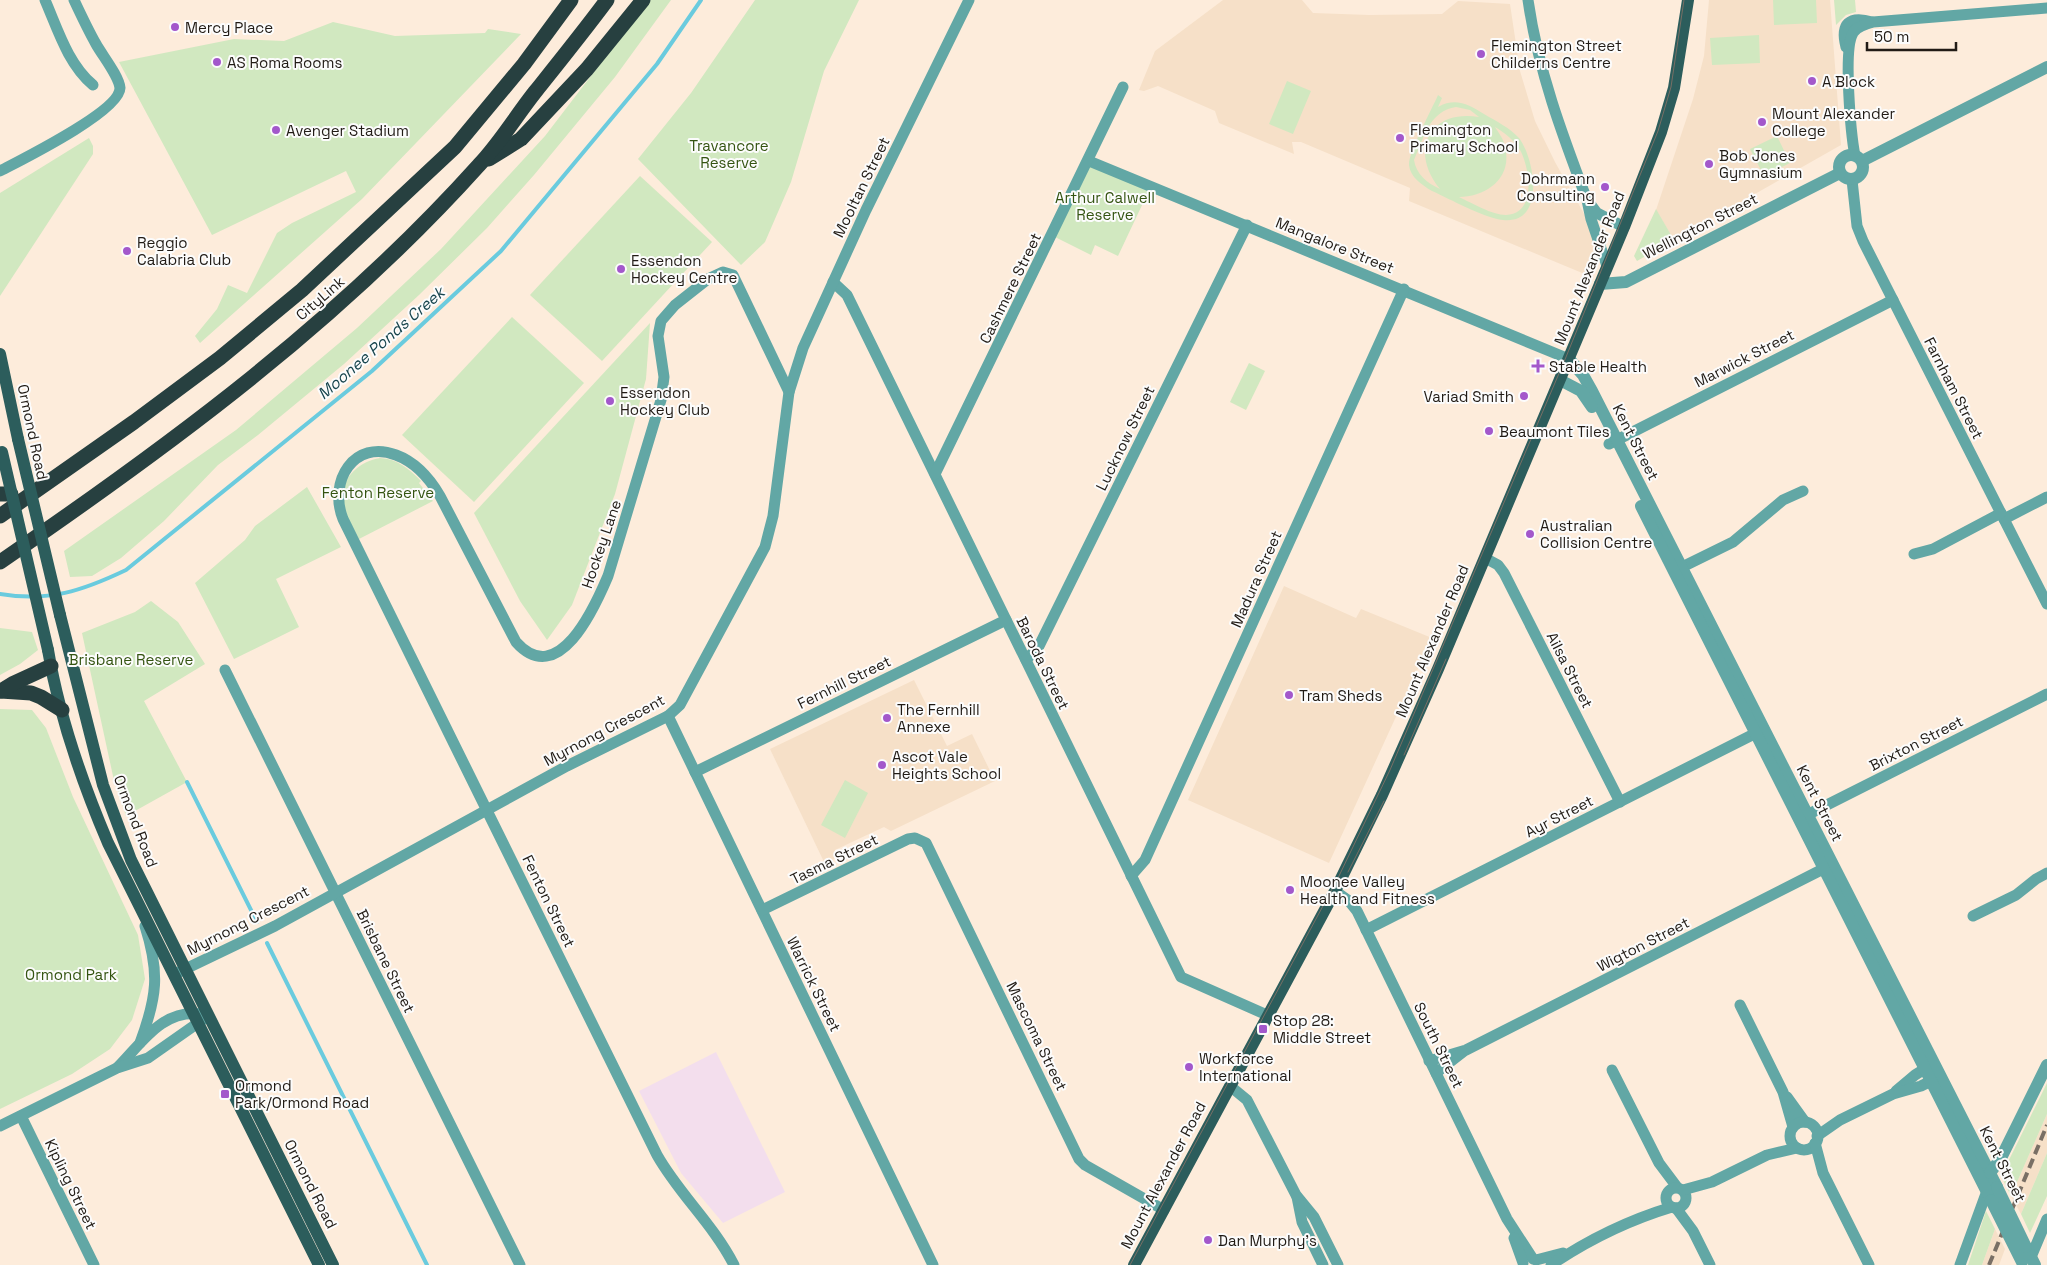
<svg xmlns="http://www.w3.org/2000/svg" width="2047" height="1265" font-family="'Space Grotesk',sans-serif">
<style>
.commercial{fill:#f3deed}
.built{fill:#f6e0c8}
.green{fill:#d1e8c0;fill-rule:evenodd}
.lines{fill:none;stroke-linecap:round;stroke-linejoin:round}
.stream{stroke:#6acbde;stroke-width:4}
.minor{stroke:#62a7a5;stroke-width:11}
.tertiary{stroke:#62a7a5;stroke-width:12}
.primary{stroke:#2c5d5c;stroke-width:12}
.motorway{stroke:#274040;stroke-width:15}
.tram{stroke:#796f65;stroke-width:1}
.rail{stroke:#796f65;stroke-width:4;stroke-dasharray:10 5;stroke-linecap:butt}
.tertiary-bridge{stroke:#62a7a5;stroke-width:12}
.primary-bridge{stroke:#2c5d5c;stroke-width:12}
.poi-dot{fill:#a358cb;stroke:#fcfcfc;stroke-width:2}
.labels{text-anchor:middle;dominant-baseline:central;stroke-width:4;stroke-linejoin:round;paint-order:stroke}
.poi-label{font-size:15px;fill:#211b15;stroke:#fcfcfc;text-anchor:start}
.park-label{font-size:15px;fill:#345411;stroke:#fcfcfc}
.street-label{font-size:15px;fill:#211b15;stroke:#fcfcfc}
.water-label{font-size:16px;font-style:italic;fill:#18454d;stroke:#fcfcfc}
</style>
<rect width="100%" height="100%" fill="#fdecdb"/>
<polygon class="commercial" points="716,1052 785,1192 723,1223 681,1173 639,1091"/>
<g class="built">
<polygon points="1223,0 1302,0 1313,13 1369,15 1442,14 1458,1 1510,4 1520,71 1535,121 1555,162 1601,244 1587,275 1409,201 1410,188 1301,142 1292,142 1294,154 1219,123 1215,111 1158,86 1144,91 1139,90 1155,51"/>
<polygon points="1709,0 1830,0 1841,145 1674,240 1656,210 1693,99 1704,56"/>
<polygon points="1284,586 1356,618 1361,609 1432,638 1329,863 1188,800"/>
<polygon points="914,680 947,746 972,734 995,781 891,831 884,827 835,850 834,859 825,864 770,749"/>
<polygon points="2047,1114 2047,1153 2021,1214 2011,1196"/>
<polygon points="1995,1229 2005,1249 1999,1265 1982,1265"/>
</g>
<g class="green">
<polygon points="649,0 671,0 615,77 534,175 487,228 419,295 344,364 258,435 218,465 164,521 121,558 92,576 70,577 64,551 236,430 357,328 441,249 545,136"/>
<polygon points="755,0 859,0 824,71 791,182 765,242 741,265 638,159 691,93"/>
<polygon points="1773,0 1816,0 1817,23 1774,25"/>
<polygon points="1834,0 1855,0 1856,12 1846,15 1836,25"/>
<polygon points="333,22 395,36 485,33 488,29 521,34 362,199 200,343 195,336 217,309 228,285 247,293 277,233 292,223 356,192 346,171 212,235 119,62 234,39 284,41"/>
<polygon points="1759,35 1760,63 1712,65 1710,38"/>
<polygon points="1287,81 1311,91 1293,134 1269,124"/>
<path d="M 1438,95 L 1442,98 L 1438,107 C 1456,97 1469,105 1484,114 C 1496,121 1510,128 1519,138 C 1535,159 1546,225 1503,220 C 1484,218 1450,199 1432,191 C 1422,185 1410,177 1409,165 C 1408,153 1432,109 1438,95 ZM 1456,107 L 1470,110 L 1479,117 C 1428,109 1409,152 1440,189 C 1427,183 1416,174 1414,160 C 1424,138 1429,111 1456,107 ZM 1495,127 C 1505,133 1514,140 1520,150 C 1530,168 1537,214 1506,215 C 1492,215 1472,203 1459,197 C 1486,197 1513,178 1505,147 C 1504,139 1498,132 1495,127 Z"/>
<polygon points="1777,136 1790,163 1764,176 1750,149"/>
<polygon points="89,138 93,146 93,154 0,296 0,193"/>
<polygon points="1089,161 1151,186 1118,256 1095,245 1091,255 1053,236"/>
<polygon points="640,176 712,242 602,361 530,295"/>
<polygon points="1656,209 1674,240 1637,261 1634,256"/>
<polygon points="512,317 584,383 474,502 402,435"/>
<polygon points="650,323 646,379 615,494 572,605 547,640 520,601 474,513"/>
<polygon points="1249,363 1265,371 1246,410 1230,402"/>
<path d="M 380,458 C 398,459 409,469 421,481 L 419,483 L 433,501 L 359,539 C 354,529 347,518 344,507 C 337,481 357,462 380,458 Z"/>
<polygon points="307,487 341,547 276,579 299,627 234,659 195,583 245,540 255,526"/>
<polygon points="151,601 178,622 205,664 144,701 187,782 126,816 113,776 82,633 135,612"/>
<polygon points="0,628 32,632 38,650 20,664 0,675"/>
<polygon points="0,709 32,710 46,728 73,797 138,935 145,979 132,1020 110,1049 72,1074 0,1109"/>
<polygon points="845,780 868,793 845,838 821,825"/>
<polygon points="2047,1083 2047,1114 2011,1196 2001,1176"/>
<polygon points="2047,1153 2047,1196 2030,1233 2021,1214"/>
<polygon points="1986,1211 1995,1229 1982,1265 1968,1265"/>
</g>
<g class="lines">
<g class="stream">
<path d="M 0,594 C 49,602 82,591 126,570 L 372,371 L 501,251 L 657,64 L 701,0"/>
<polyline points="187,782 257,922"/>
<polyline points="267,943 427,1265"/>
</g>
<g class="minor">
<path d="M 45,0 C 58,30 68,64 93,85"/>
<path d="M 1528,0 C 1538,70 1562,134 1587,200 L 1591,219 L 1607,266"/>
<path d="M 1846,47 C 1840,24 1849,15 1872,22"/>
<path d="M 1855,156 C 1851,135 1843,49 1853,33 C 1856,27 1866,24 1873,22 L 2047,8"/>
<polyline points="1089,161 1569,359"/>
<path d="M 0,171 C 21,160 120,111 120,88 C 119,76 102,55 96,44 C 88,30 81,15 74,0"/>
<polyline points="1852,180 1857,226 1863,241 2047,604"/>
<polyline points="1588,201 1597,213 1624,227"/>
<polyline points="833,282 847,295 1181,977 1267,1015"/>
<polyline points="1609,444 1893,300"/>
<polyline points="935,474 1123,87"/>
<polyline points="2004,519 2047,497"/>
<polyline points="1914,554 1933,549 2001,513"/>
<polyline points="1485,558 1498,565 1504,573 1620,802"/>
<polyline points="1674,571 1733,542 1783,500 1803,491"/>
<polyline points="1026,660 1039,646 1247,225"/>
<polyline points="225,670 520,1265"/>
<polyline points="668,716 933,1265"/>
<polyline points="695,772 1006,620"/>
<polyline points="1801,818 2047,694"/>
<polyline points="1131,876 1145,860 1404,289"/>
<polyline points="1335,891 1349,901 1357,911 1507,1219 1533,1259"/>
<polyline points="762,910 908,839 915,838 926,843 1079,1159 1085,1165 1164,1210"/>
<polyline points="1973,916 2016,895 2036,879 2047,873"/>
<polyline points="1366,930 1764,729"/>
<polyline points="177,973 275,926 567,766 668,716 680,705 765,547 773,516 789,392 803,348 866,210 969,0"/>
<polyline points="1740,1005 1783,1092 1793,1127"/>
<path d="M 140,1043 C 157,997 160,973 145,926"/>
<polyline points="1429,1061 1466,1050 1831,865"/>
<path d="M 118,1067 C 142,1043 162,1009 201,1014"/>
<polyline points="1612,1070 1659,1163 1677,1187"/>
<polyline points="1436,1073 1463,1052"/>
<polyline points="1230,1086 1247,1100 1296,1195 1314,1217 1338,1265"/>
<polyline points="1896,1091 1915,1075 1931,1065"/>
<polyline points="1787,1097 1805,1122"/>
<polyline points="21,1116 94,1265"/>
<circle cx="1804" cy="1136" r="14"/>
<polyline points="0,1126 117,1068 148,1058 205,1018"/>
<polyline points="1817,1136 1840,1120 1893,1094 1921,1086 1939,1077"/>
<polyline points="1815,1143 1823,1173 1869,1265"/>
<circle cx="1676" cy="1198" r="10"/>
<polyline points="1683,1190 1712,1182 1767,1155 1797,1148"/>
<polyline points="1297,1197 1302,1222 1323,1265"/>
<polyline points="1676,1208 1693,1231 1710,1265"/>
<polyline points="1514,1238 1523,1263"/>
<polyline points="2031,1257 2047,1219"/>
<polyline points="1536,1260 1563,1253"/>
<path d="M 734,1265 C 713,1224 679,1194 657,1155 L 343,519 C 328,481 354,439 396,455 C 415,462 430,479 440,496 L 516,642 C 558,689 594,609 608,576 L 661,400 L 664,377 L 658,336 L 661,321 L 675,305 L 708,279 L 723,272 L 733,275 L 789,392"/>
<path d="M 1551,1265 C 1588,1240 1629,1220 1672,1207"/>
<polyline points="1960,1265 1987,1191"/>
</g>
<g class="tertiary">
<circle cx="1851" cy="167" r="12"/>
<polyline points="1862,161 2047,67"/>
<polyline points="1600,284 1626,282 1840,173"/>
<polyline points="1569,359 1583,375 1592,391 1997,1187"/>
<polyline points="1560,380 1581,391 1592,407"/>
<polyline points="1641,506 1991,1200"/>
<polyline points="1990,1173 2001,1158 2047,1065"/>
<polyline points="2026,1247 2035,1265"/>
</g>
<g class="primary">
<polyline points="0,354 18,439"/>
<polyline points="60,615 103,785 131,860 333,1265"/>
<path d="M 48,650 C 59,716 82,782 108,843 L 319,1265"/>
<polyline points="1134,1265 1335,891 1382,795 1438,669 1624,227 1661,132 1674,88 1688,0"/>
</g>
<g class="motorway">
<polyline points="489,159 521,139 587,69 643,0"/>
<polyline points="0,494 11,494"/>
<polyline points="0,516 134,422 220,358 302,290 455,147 524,64 571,0"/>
<path d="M 0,562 C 172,444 339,321 479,165 C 500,143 516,116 535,92 C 559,62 584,31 607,0"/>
<polyline points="1,691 31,693 41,697 62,710"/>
<polyline points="1,691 14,683 51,666"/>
</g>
<g class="tram">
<polyline points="1404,755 1446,659"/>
<polyline points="1348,872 1384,801"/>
<polyline points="1130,1265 1338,878 1390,770 1566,357 1658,131 1671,87 1684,0"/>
</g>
<polyline class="rail" points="1989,1265 2047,1125"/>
<g class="tertiary-bridge">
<polyline points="1997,1187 2026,1247"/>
<polyline points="1991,1200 2022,1262"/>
</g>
<g class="primary-bridge">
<polyline points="18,439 60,615"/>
<polyline points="2,452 48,650"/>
</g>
</g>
<g class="poi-dot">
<circle cx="175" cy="27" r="5"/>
<circle cx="1481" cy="54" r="5"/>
<circle cx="217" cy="62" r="5"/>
<circle cx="1812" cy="81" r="5"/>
<circle cx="1762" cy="122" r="5"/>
<circle cx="276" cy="130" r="5"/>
<circle cx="1400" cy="138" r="5"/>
<circle cx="1709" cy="164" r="5"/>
<circle cx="1605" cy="187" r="5"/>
<circle cx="127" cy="251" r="5"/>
<circle cx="621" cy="269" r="5"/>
<path d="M1535.5 358.5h5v5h5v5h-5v5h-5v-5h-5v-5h5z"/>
<circle cx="1524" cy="396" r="5"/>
<circle cx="610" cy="401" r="5"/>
<circle cx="1489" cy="431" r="5"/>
<circle cx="1530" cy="534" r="5"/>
<circle cx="1289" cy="695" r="5"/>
<circle cx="887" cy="718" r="5"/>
<circle cx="882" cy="765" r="5"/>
<circle cx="1290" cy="890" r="5"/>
<rect x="1258" y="1024" width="10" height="10" rx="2.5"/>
<circle cx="1189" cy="1067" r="5"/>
<rect x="220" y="1089" width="10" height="10" rx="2.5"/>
<circle cx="1208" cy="1240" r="5"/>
</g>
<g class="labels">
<g class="poi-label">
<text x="185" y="27">Mercy Place</text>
<text x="1491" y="45">Flemington Street<tspan x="1491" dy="17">Childerns Centre</tspan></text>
<text x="227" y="62">AS Roma Rooms</text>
<text x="1822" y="81">A Block</text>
<text x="1772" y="113">Mount Alexander<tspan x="1772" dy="17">College</tspan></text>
<text x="1410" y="129">Flemington<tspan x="1410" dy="17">Primary School</tspan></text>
<text x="286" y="130">Avenger Stadium</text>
<text x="1719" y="155">Bob Jones<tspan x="1719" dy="17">Gymnasium</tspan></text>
<text x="1595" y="178" text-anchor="end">Dohrmann<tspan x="1595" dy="17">Consulting</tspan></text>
<text x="137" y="242">Reggio<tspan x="137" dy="17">Calabria Club</tspan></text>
<text x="631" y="260">Essendon<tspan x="631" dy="17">Hockey Centre</tspan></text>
<text x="1549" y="366">Stable Health</text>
<text x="620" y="392">Essendon<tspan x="620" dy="17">Hockey Club</tspan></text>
<text x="1514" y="396" text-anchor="end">Variad Smith</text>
<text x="1499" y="431">Beaumont Tiles</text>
<text x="1540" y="525">Australian<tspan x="1540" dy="17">Collision Centre</tspan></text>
<text x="1299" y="695">Tram Sheds</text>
<text x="897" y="709">The Fernhill<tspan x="897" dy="17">Annexe</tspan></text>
<text x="892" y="756">Ascot Vale<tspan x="892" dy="17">Heights School</tspan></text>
<text x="1300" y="881">Moonee Valley<tspan x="1300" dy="17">Health and Fitness</tspan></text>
<text x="1273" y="1020">Stop 28:<tspan x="1273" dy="17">Middle Street</tspan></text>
<text x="1199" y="1058">Workforce<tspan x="1199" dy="17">International</tspan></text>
<text x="235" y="1085">Ormond<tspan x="235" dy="17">Park/Ormond Road</tspan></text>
<text x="1218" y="1240">Dan Murphy's</text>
</g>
<g class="park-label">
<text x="729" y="145">Travancore<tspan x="729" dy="17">Reserve</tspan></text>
<text x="1105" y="197">Arthur Calwell<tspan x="1105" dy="17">Reserve</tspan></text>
<text x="378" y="492">Fenton Reserve</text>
<text x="131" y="659">Brisbane Reserve</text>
<text x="71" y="974">Ormond Park</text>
</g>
<g class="street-label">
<text transform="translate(861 187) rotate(-64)">Mooltan Street</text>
<text transform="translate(1700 226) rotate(-27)">Wellington Street</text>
<text transform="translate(1335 245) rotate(22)">Mangalore Street</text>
<text transform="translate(1589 268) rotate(-68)">Mount Alexander Road</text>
<text transform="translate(1010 288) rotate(-64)">Cashmere Street</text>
<text transform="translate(320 298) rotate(-41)">CityLink</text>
<text transform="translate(1744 358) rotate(-27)">Marwick Street</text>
<text transform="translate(1954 388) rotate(63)">Farnham Street</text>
<text transform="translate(33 432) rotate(78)">Ormond Road</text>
<text transform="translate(1125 438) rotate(-64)">Lucknow Street</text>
<text transform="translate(1636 442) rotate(63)">Kent Street</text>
<text transform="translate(601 544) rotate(-71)">Hockey Lane</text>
<text transform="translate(1256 579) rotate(-66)">Madura Street</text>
<text transform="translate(1432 641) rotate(-67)">Mount Alexander Road</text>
<text transform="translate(1043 663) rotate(64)">Baroda Street</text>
<text transform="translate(1570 670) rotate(63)">Ailsa Street</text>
<text transform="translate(844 682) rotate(-26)">Fernhill Street</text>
<text transform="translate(604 730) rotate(-28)">Myrnong Crescent</text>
<text transform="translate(1916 743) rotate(-27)">Brixton Street</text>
<text transform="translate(1820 803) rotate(63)">Kent Street</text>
<text transform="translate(1559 816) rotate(-27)">Ayr Street</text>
<text transform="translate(136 821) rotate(69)">Ormond Road</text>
<text transform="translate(834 859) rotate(-26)">Tasma Street</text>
<text transform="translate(549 901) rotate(64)">Fenton Street</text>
<text transform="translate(248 920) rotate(-27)">Myrnong Crescent</text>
<text transform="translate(1643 944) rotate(-27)">Wigton Street</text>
<text transform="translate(386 961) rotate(64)">Brisbane Street</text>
<text transform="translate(814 984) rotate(64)">Warrick Street</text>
<text transform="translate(1037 1036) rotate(64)">Mascoma Street</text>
<text transform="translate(1439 1045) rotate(64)">South Street</text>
<text transform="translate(2003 1164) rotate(63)">Kent Street</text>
<text transform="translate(1163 1175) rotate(-62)">Mount Alexander Road</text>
<text transform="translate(71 1184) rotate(64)">Kipling Street</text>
<text transform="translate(311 1184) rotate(63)">Ormond Road</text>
</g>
<g class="water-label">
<text transform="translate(381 343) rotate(-41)">Moonee Ponds Creek</text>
</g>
</g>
<path d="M1867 42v8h89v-8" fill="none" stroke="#211b15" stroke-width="2.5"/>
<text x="1874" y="42" font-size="15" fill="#211b15" stroke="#fcfcfc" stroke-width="4" paint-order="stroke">50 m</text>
</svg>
